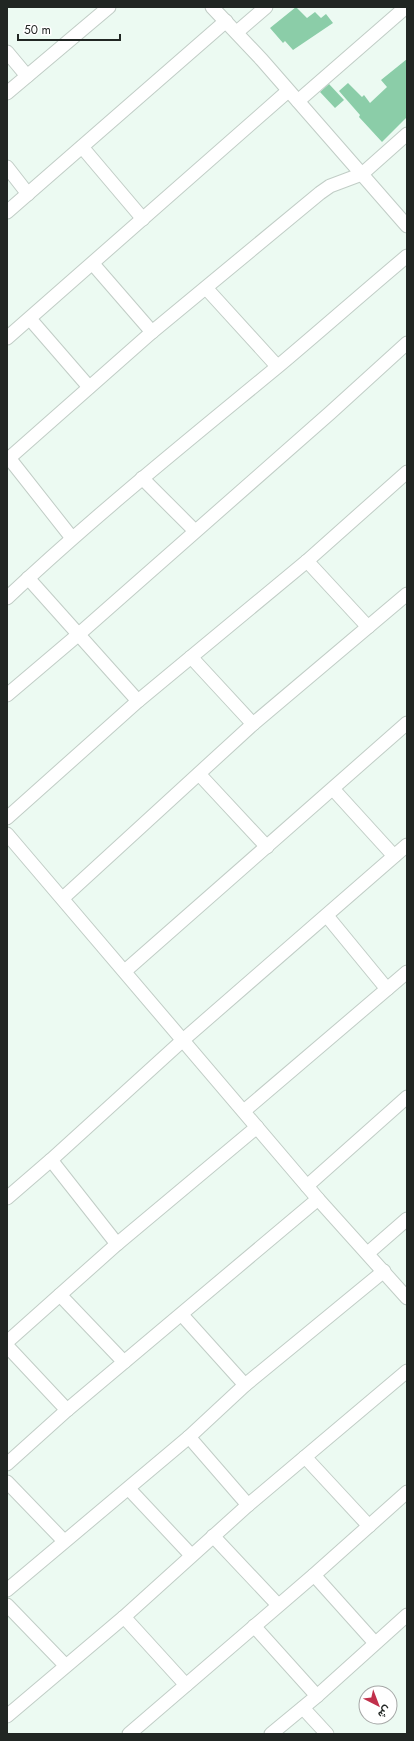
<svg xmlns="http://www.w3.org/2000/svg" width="414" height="1741" font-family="Jost,Vazirmatn,sans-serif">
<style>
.building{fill:#8bcda8}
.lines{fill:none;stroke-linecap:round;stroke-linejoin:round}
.minor-casing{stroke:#c1cdc6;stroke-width:15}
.minor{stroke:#fff;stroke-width:13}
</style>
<rect width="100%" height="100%" fill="#ecfaf2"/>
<g class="building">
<polygon points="296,7 307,18 315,12 321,18 326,14 333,23 293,50 285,41 283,43 270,28"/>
<polygon points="407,59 407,117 382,142 359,117 360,115 339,91 348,83 362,97 364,95 370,103 387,87 381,80"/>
<polygon points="329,84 344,100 335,108 320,92"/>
</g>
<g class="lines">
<g class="minor-casing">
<g id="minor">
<polyline points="212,7 262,60 407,226"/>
<polyline points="237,32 266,7"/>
<polyline points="7,52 27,76"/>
<polyline points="7,93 109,7"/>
<polyline points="298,101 406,7"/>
<polyline points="82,147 143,219"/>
<polyline points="7,167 28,194"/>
<polyline points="7,212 226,21"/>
<polyline points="93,264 152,332"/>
<polyline points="206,288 277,366"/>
<polyline points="30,319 89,387"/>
<polyline points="7,338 288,91"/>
<polyline points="9,458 72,538"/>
<polyline points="7,460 152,332 320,193 330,186 362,174 407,134"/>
<polyline points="142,478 195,531"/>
<polyline points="307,561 368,627"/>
<polyline points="28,578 138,701"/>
<path d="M 7,598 C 93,517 185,443 276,368 C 320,331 363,293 407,256"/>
<polyline points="191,657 253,724"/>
<polyline points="7,695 79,634 330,413 407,343"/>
<polyline points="199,774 267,847"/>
<polyline points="333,789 394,856"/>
<polyline points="7,818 138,701 307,561 407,472"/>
<polyline points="7,834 318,1199 407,1298"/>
<polyline points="63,898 253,724 407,594"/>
<polyline points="327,916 387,989"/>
<polyline points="125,971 407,723"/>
<polyline points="244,1111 407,972"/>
<polyline points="51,1160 117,1244"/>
<polyline points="307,1186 407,1097"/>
<polyline points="7,1198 51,1160 183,1040 407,845"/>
<polyline points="368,1253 407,1219"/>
<polyline points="60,1295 124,1362"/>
<polyline points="182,1315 245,1385"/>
<polyline points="7,1342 117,1244 257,1127"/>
<polyline points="7,1346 67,1410"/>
<polyline points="189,1437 248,1505"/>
<polyline points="305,1457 369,1526"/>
<polyline points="7,1464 67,1410 318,1199"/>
<polyline points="7,1482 64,1541"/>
<polyline points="129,1489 191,1555"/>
<polyline points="213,1536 278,1605"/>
<polyline points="314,1575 375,1643"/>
<polyline points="7,1590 189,1437 245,1385 384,1271"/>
<polyline points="7,1605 65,1665"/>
<polyline points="124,1617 186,1685"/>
<polyline points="254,1626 317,1696"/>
<polyline points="303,1708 327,1734"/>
<polyline points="7,1716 124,1617 248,1505 407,1371"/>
<polyline points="129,1734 314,1575 407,1492"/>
<polyline points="271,1734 317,1696 407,1615"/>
</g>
</g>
<use href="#minor" class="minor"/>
</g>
<rect width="414" height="1741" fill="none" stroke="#212623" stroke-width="16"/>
<g transform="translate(378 1705) rotate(138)"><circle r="19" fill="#ffffff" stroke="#a6a8a7"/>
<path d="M0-3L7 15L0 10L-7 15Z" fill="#c1304b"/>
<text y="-6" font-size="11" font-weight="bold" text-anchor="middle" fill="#212623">ش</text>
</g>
<path d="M18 34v6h102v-6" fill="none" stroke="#212623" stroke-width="2"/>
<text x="24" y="34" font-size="12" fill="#212623" stroke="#ffffff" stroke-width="3" paint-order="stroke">50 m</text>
</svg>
